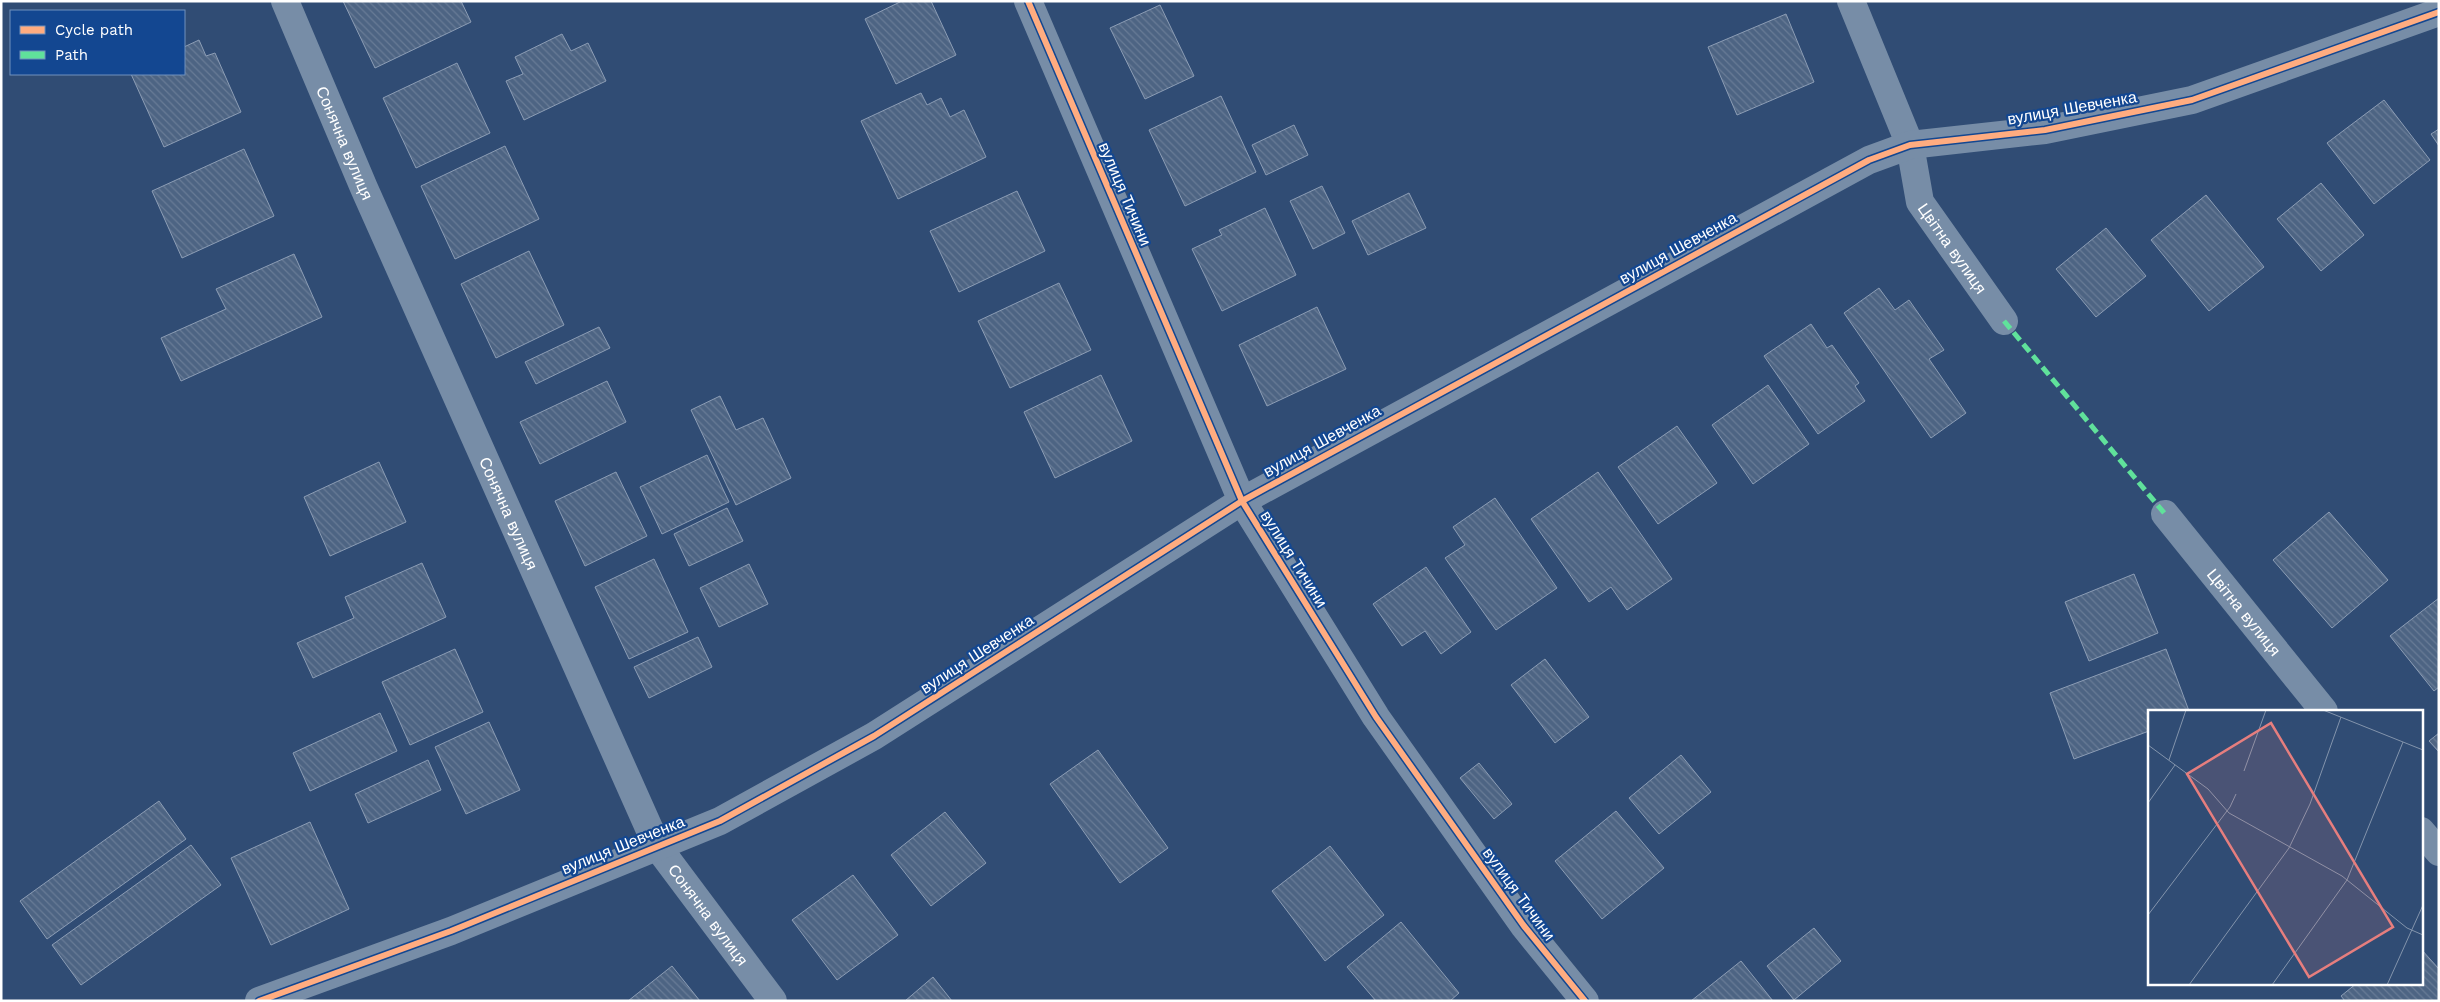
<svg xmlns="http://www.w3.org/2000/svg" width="2440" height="1002" font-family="'Work Sans',sans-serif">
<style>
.building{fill:url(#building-back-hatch);stroke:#8c9db5}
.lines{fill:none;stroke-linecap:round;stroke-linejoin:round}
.minor{stroke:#778da7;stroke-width:28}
.quiet{stroke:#60e19b;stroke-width:5;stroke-dasharray:10 5;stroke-linecap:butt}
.cycleway-casing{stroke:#134791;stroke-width:9}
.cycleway{stroke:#ffac80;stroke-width:6}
.labels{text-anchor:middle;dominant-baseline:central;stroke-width:4.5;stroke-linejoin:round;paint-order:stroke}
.street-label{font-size:16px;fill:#fff;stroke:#134791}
.inset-road{fill:none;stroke:#8394ac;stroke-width:1}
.view{fill:#e67e7e;fill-opacity:0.15;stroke:#e67e7e;stroke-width:2.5}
.inset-edge{fill:none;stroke:#fff;stroke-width:2.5}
</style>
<defs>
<pattern id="building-back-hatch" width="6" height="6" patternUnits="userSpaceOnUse" patternTransform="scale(1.25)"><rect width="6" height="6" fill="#4d6483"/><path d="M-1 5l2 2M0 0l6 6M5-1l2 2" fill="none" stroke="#687b96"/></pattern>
</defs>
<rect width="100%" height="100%" fill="#304c74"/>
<g class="building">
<polygon points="343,1 461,1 471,22 375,68"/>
<polygon points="902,1 931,1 956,55 896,84 865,19"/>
<polygon points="1160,5 1194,76 1145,99 1110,28"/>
<polygon points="1786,14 1814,82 1737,115 1708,47"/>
<polygon points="562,34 571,51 588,43 606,81 524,120 506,81 523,74 515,57"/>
<polygon points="199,40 206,56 215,53 241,112 164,147 131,74 184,74 184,47"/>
<polygon points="457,63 490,133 416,168 383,98"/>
<polygon points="921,93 927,105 941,98 950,117 964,110 986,157 898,199 861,121"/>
<polygon points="1221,96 1256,172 1185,206 1149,130"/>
<polygon points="2384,100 2430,160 2374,204 2327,143"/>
<polygon points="1294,125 1308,155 1266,175 1252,145"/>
<polygon points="2439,129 2439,146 2431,134"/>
<polygon points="505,146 539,219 455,259 421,186"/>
<polygon points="244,149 274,216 182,258 152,191"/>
<polygon points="2321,183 2364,235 2321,271 2277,219"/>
<polygon points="1322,186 1345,233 1313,249 1290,201"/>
<polygon points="1017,191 1045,251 959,292 930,231"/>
<polygon points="1409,193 1426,228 1368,255 1352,221"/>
<polygon points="2206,195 2264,267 2209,311 2151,240"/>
<polygon points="1265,208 1296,275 1222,311 1192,249 1222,235 1219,230"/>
<polygon points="2106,228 2146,276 2096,317 2056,269"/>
<polygon points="529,251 564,325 496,358 461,284"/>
<polygon points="294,254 322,317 181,381 161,338 226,309 216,289"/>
<polygon points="1059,283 1091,350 1010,388 978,321"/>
<polygon points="1879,288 1895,310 1909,300 1944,350 1929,359 1966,413 1931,438 1844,313"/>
<polygon points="1317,307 1346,369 1267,406 1239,345"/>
<polygon points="1811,324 1827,348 1832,345 1859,383 1855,386 1865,401 1818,434 1764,356"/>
<polygon points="599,327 610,348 536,384 525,362"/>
<polygon points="1101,375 1132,441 1055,478 1024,412"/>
<polygon points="607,381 626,422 540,464 520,422"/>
<polygon points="1768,385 1809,444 1753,484 1712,425"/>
<polygon points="720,396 736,430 763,418 791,478 736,505 691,410"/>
<polygon points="1677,426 1717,483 1658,524 1618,467"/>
<polygon points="707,455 729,502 662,534 640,487"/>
<polygon points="379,462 406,522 330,556 304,497"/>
<polygon points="616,472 647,536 585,566 555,501"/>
<polygon points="1598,472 1672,579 1627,610 1611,587 1589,602 1531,519"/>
<polygon points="1495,498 1557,588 1496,630 1445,558 1465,545 1453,527"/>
<polygon points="727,508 743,541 689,566 674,534"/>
<polygon points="2329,512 2388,580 2332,628 2273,560"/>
<polygon points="654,559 688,632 629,659 595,587"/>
<polygon points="422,563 446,617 313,678 297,643 354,618 345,597"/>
<polygon points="749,564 768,604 719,627 700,588"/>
<polygon points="1426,567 1471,632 1441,654 1425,631 1402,646 1373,604"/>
<polygon points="2134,574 2158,633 2089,661 2065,602"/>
<polygon points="2439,598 2439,687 2434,691 2390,636"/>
<polygon points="698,637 712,667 649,698 634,667"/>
<polygon points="455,649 483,712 410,745 382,682"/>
<polygon points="2166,649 2189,711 2149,711 2149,731 2074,759 2050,693"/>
<polygon points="1545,659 1589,717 1555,743 1511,685"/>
<polygon points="380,713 397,751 310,791 293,753"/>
<polygon points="489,722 520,790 466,814 435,747"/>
<polygon points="2439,733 2439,752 2429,741"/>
<polygon points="1098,750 1168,848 1120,883 1050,784"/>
<polygon points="1681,755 1711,792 1659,834 1629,798"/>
<polygon points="428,760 441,790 368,823 355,794"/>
<polygon points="1479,763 1512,804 1494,819 1460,778"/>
<polygon points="159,801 186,839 47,939 20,901"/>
<polygon points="1616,811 1664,868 1602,919 1555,861"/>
<polygon points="945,812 986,863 931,906 891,855"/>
<polygon points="310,822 349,909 271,945 231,858"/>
<polygon points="191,845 221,885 81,985 52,945"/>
<polygon points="1330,846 1384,915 1325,961 1272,891"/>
<polygon points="853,875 898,935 837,980 792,920"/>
<polygon points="1401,922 1459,993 1450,1001 1376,1001 1347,967"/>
<polygon points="1814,928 1841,961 1794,1000 1767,966"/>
<polygon points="2421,949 2439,969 2439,1001 2345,1001 2341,996 2357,983 2421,983"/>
<polygon points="1741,961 1773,1001 1691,1001"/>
<polygon points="672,966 700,1001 628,1001"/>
<polygon points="933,977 952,1001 905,1001"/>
</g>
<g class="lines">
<g class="minor">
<path id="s1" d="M 285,1 L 364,188 L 657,846 L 773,1001"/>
<polyline points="1028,1 1242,501 1376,717 1524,926 1585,1001"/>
<path id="s2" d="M 1851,1 L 1910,145 L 1920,202 L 2004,321"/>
<path id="s3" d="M 2165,514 L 2324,711"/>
<polyline points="2421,831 2439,852"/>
<polyline points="259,1001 451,931 720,821 874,736 1242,501 1869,160 1910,145 2045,130 2192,100 2439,12"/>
</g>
<polyline class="quiet" points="2004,321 2165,514"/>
<g class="cycleway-casing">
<g id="cycleway">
<polyline points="1028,1 1242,501 1376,717 1524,926 1585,1001"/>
<polyline points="259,1001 451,931 720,821 874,736 1242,501 1869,160 1910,145 2045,130 2192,100 2439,12"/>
</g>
</g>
<use href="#cycleway" class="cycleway"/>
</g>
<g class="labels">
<g class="street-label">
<text transform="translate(2072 108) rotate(-10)">вулиця Шевченка</text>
<text stroke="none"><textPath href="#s1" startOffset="154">Сонячна вулиця</textPath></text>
<text transform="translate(1125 194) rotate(67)">вулиця Тичини</text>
<text stroke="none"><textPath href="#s2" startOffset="270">Цвітна вулиця</textPath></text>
<text transform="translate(1678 248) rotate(-29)">вулиця Шевченка</text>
<text transform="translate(1322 441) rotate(-29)">вулиця Шевченка</text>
<text stroke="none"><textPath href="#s1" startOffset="559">Сонячна вулиця</textPath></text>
<text transform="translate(1294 559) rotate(58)">вулиця Тичини</text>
<text stroke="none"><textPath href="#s3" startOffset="126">Цвітна вулиця</textPath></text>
<text transform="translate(977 654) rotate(-33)">вулиця Шевченка</text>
<text transform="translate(623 845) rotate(-22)">вулиця Шевченка</text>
<text transform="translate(1519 894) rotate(54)">вулиця Тичини</text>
<text stroke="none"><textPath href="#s1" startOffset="1009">Сонячна вулиця</textPath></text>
</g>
</g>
<g transform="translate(2148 710)">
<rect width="275" height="275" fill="#304c74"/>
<path class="inset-road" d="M 175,0 L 275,40M 0,35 L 60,79 L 81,103 L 194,166 L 259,218 L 275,225M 21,50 L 38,0M 96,61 L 118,0M 0,93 L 27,55M 0,205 L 82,97 L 88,84M 41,275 L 141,138 L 162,94 L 193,7M 124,275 L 199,170 L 255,32M 239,275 L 275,195"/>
<path class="view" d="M 123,13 L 245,217 L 161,267 L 39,64 Z"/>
<rect width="275" height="275" class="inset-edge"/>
</g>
<rect width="2440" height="1002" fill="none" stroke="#ffffff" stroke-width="5"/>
<rect x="10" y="10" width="175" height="65" fill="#134791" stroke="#7191bd"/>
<rect x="20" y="26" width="25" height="8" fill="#ffac80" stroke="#7191bd"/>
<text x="55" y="35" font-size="15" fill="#ffffff">Cycle path</text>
<rect x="20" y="51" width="25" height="8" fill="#60e19b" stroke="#7191bd"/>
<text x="55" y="60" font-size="15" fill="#ffffff">Path</text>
</svg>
